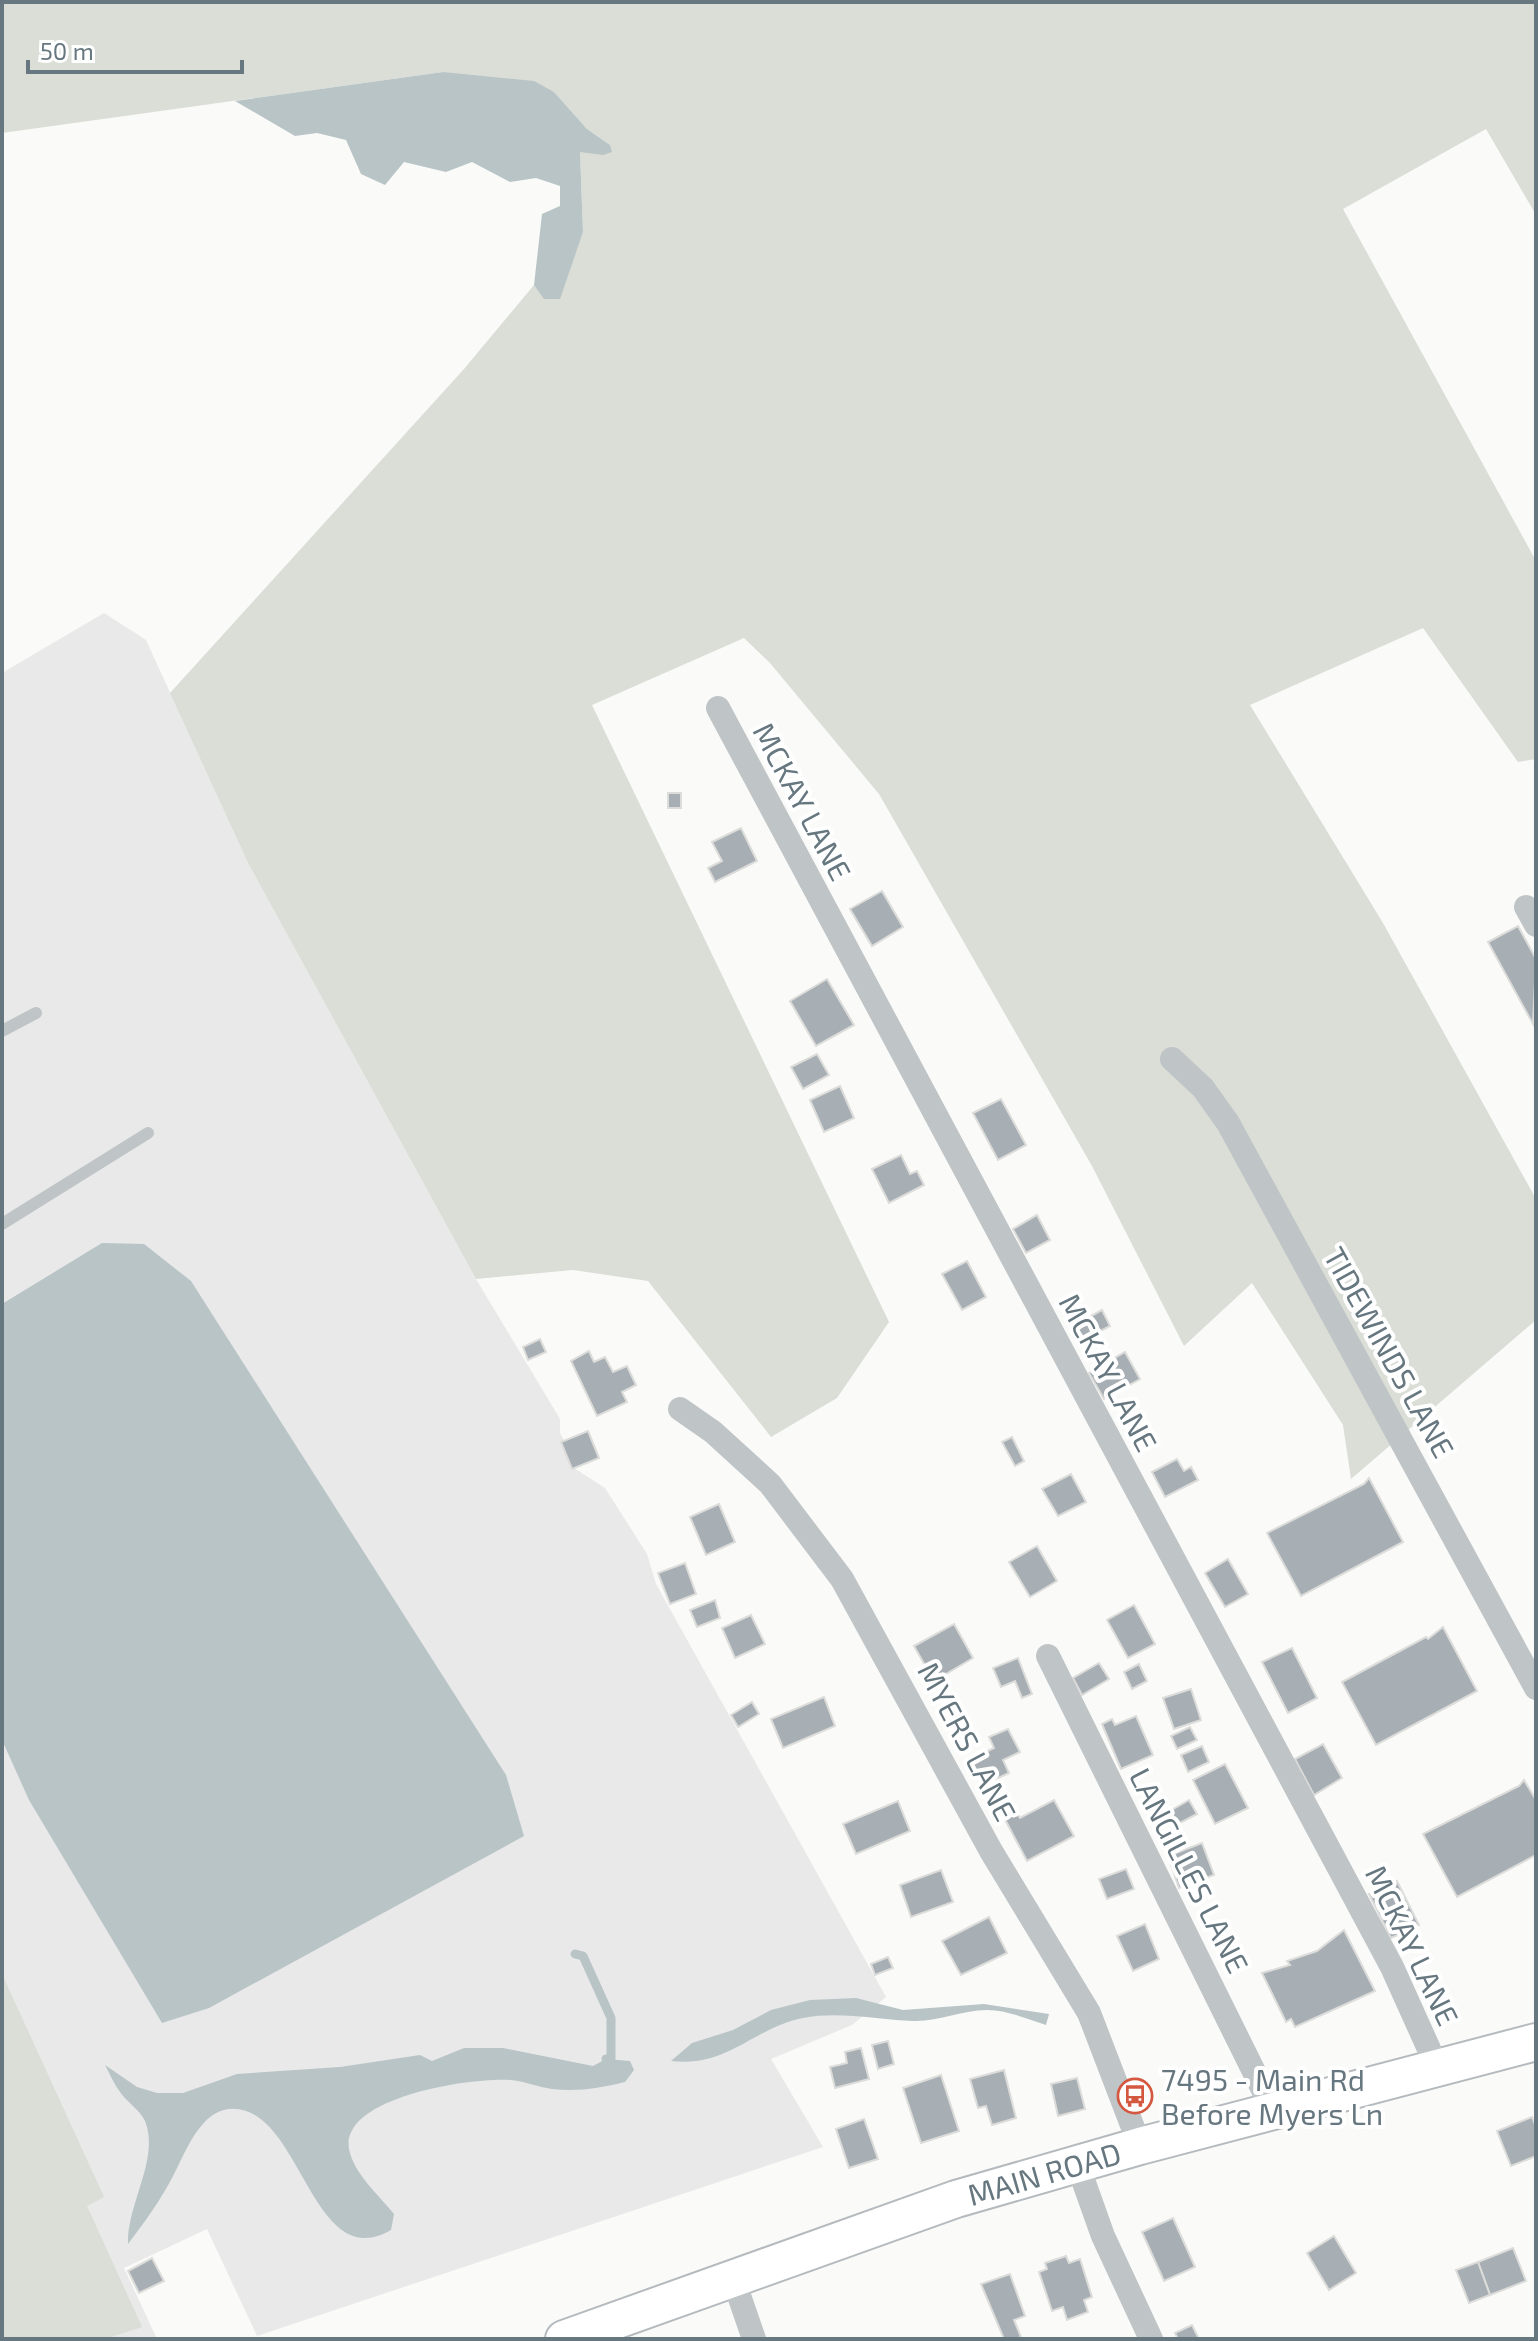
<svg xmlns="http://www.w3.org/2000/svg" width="1538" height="2341" font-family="'Exo 2',sans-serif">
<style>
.built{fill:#e8e9e8}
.green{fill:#daded7}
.water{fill:#b9c4c7}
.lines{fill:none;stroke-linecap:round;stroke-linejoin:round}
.stream{stroke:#b9c4c7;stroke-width:9}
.building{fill:#a7afb4;stroke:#dcdcda;stroke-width:2}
.secondary-casing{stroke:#b4babe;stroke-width:40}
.lane{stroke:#bfc4c7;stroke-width:12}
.street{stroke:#bfc4c7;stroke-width:24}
.secondary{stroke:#fff;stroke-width:36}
.labels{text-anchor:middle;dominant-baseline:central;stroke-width:8;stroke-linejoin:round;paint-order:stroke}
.street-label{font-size:30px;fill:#677780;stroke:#fff}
.poi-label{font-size:30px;fill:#677780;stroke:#fff;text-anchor:start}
</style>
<rect width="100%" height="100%" fill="#fafaf8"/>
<polygon class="built" points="104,613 146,640 248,863 476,1279 560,1419 560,1433 576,1462 574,1468 605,1488 647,1554 656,1584 886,1997 852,2025 771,2059 823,2147 257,2336 207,2229 124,2268 157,2339 2,2339 2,673"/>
<g class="green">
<polygon points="2,2 1536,2 1536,215 1486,129 1343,209 1536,561 1536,759 1518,762 1423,628 1250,705 1383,923 1536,1199 1536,1320 1351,1479 1343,1425 1252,1283 1184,1346 1092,1166 879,794 770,663 744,638 592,705 889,1322 837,1398 771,1437 648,1281 573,1270 476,1279 248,863 170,693 464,369 534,285 545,299 583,232 580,152 610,145 587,129 554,92 443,72 2,133"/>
<polygon points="2,1974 104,2197 87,2206 142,2327 105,2339 2,2339"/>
</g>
<g class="water">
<polygon points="443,72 534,81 554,92 587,129 610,145 612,152 603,155 580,152 583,232 560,299 544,299 534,285 542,214 560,206 560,186 536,178 510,182 472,162 446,172 404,162 385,185 361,174 346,140 317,133 295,136 235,101"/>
<polygon points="102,1243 144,1244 191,1281 506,1775 524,1836 209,2008 162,2023 29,1800 2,1740 2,1304"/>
<path d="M 856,1998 L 903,2010 L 984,2004 L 1049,2014 L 1046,2025 C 1027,2019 1007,2010 987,2010 C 962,2010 938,2022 913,2021 C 878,2020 839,2011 803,2018 C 753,2028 727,2068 671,2061 L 692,2043 L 733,2030 L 771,2010 L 810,2000 Z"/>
<path d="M 464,2048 L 503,2048 L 593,2066 L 606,2059 L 630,2061 L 634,2070 L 625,2082 C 600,2088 577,2092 552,2089 C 538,2087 524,2081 510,2080 C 475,2077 340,2096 349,2149 C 354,2174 378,2194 394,2214 L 391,2230 C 317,2273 303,2129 246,2111 C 204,2097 187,2150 172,2178 C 160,2201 144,2223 128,2244 C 127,2203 160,2159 145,2121 C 140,2110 127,2102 120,2092 C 114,2084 110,2074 105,2065 L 137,2087 L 157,2093 L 183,2093 L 237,2074 L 340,2067 L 420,2055 L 432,2061 Z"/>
</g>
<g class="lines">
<polyline class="stream" points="575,1954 583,1956 611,2018 611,2059 606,2059"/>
</g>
<g class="building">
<rect x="668" y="793" width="13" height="15"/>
<polygon points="741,828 757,861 715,882 708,868 722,861 712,842"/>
<polygon points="882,891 903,927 872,946 850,909"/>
<polygon points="1518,926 1536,959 1533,1024 1488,942"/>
<polygon points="827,979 854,1025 816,1046 790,1001"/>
<polygon points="817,1054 829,1075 803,1089 791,1067"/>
<polygon points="840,1086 854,1118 824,1132 810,1100"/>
<polygon points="1001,1099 1026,1145 998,1160 973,1113"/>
<polygon points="901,1155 910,1174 917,1171 924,1185 889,1203 872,1169"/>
<polygon points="1037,1215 1050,1240 1026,1253 1013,1229"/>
<polygon points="967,1261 986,1297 962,1310 942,1274"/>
<polygon points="1102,1310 1110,1326 1080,1342 1071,1327"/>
<polygon points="540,1339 546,1352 528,1360 523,1347"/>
<polygon points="589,1351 594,1362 605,1357 613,1372 627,1366 636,1385 622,1392 627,1402 597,1416 571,1361"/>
<polygon points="1125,1352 1140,1379 1104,1399 1089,1373"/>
<polygon points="588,1431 599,1458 572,1469 561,1442"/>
<polygon points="1012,1437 1024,1461 1015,1466 1002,1442"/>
<polygon points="1177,1459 1184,1471 1191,1467 1198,1480 1165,1497 1152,1472"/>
<polygon points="1071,1474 1086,1502 1058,1516 1042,1489"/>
<polygon points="1369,1478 1403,1542 1301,1596 1267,1533 1364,1484"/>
<polygon points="719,1504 735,1542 706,1555 690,1517"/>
<polygon points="1037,1546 1057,1581 1030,1597 1009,1562"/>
<polygon points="1228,1559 1248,1594 1225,1607 1205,1573"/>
<polygon points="685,1563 696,1594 670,1604 658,1573"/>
<polygon points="715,1600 720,1618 697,1627 690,1610"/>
<polygon points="1134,1605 1155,1644 1128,1658 1107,1620"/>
<polygon points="751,1615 765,1644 735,1658 722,1628"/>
<polygon points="954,1624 973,1658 934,1681 914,1646"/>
<polygon points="1443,1627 1477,1691 1376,1745 1342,1682 1426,1637 1428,1639"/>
<polygon points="1292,1648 1317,1698 1288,1713 1262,1662"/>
<polygon points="1018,1658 1032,1694 1022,1698 1015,1681 1001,1687 993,1668"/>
<polygon points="1099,1663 1109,1679 1082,1695 1073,1678"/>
<polygon points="1139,1664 1147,1681 1132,1689 1124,1672"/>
<polygon points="1191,1689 1201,1720 1174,1729 1163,1698"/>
<polygon points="824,1697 835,1726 783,1748 771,1719"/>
<polygon points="752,1702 759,1714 738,1727 731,1715"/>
<polygon points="1136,1716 1153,1755 1121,1769 1102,1724 1112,1719 1115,1725"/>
<polygon points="1190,1727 1197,1740 1177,1749 1171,1736"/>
<polygon points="1008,1729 1020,1752 1003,1760 1009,1773 983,1785 971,1759 994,1748 989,1737"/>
<polygon points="1323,1744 1342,1778 1314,1795 1295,1759"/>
<polygon points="1202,1746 1209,1762 1188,1772 1181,1755"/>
<polygon points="1225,1764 1248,1808 1215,1824 1193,1780"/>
<polygon points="1524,1780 1536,1800 1536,1855 1457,1897 1423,1834 1519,1786"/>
<polygon points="1054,1800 1074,1836 1027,1861 1000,1810 1012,1804 1020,1818"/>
<polygon points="1189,1800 1197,1814 1178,1824 1170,1811"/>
<polygon points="898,1801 910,1831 856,1854 843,1824"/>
<polygon points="1202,1843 1214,1875 1179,1888 1168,1856"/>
<polygon points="1126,1869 1134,1889 1107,1899 1099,1879"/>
<polygon points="941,1870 953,1902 911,1917 900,1885"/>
<polygon points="1397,1881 1419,1925 1391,1938 1369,1894"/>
<polygon points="989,1917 1007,1953 961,1975 942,1941"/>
<polygon points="1145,1924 1159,1959 1133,1971 1117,1936"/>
<polygon points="1344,1930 1375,1991 1295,2027 1291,2019 1286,2022 1262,1973 1290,1965 1287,1961 1317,1951"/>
<polygon points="888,1957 893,1968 875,1975 871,1964"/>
<polygon points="888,2041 894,2064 878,2069 872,2045"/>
<polygon points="861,2048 869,2079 835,2088 830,2067 847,2063 845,2052"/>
<polygon points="1004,2070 1016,2118 992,2125 986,2106 978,2108 970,2079"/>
<polygon points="941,2075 959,2131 921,2143 903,2088"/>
<polygon points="1077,2078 1085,2109 1058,2116 1051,2084"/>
<polygon points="1532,2117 1536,2127 1536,2156 1511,2166 1497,2131"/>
<polygon points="864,2119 878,2159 849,2168 836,2129"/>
<polygon points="1173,2218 1195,2267 1164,2281 1142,2232"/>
<polygon points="1334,2236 1356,2273 1329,2290 1307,2253"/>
<polygon points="1513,2248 1526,2281 1490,2295 1478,2262"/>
<polygon points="1066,2256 1069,2263 1080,2259 1092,2297 1084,2300 1088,2312 1067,2320 1063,2307 1052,2311 1039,2272 1047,2269 1045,2263"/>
<polygon points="152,2258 164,2281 139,2293 128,2271"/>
<polygon points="1478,2262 1490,2295 1469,2303 1456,2270"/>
<polygon points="1010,2274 1025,2316 1014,2320 1021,2337 1016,2339 1004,2339 981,2284"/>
<polygon points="1192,2325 1199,2339 1178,2339 1175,2333"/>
</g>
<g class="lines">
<g class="secondary-casing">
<polyline id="secondary" points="564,2339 956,2199 1140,2146 1536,2042"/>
</g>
<g class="lane">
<polyline points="2,1031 36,1013"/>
<polyline points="2,1224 148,1133"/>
</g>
<g class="street">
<polyline points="718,708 1392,1967 1438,2069"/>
<polyline points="1526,907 1536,925"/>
<polyline points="1172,1059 1203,1088 1228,1123 1536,1688"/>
<polyline points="680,1409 713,1432 770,1484 842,1579 991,1851 1089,2013 1140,2146"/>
<polyline points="1048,1656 1274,2112"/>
<polyline points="1077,2163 1103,2236 1151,2339"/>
<polyline points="734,2281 754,2339"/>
</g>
<use href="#secondary" class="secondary"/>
</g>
<defs>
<g id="bus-ring" transform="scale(1.8)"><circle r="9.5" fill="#fff" stroke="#d3583f" stroke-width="1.5"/><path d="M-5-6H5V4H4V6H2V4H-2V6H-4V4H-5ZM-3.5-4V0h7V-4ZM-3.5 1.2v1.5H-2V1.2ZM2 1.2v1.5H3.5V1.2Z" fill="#d3583f"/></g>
</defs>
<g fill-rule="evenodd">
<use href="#bus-ring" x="1135" y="2096"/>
</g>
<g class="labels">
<g class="street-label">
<text transform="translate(803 801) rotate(62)">MCKAY LANE</text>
<text transform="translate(1390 1352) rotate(61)">TIDEWINDS LANE</text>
<text transform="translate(1109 1372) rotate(62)">MCKAY LANE</text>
<text transform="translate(968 1741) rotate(62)">MYERS LANE</text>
<text transform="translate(1190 1870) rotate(63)">LANGILLES LANE</text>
<text transform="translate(1413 1945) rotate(64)">MCKAY LANE</text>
<text transform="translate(1044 2173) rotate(-16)">MAIN ROAD</text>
</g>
<g class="poi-label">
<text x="1161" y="2079">7495 - Main Rd<tspan x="1161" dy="34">Before Myers Ln</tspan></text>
</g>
</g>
<rect width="1538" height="2341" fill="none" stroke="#677780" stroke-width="8"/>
<path d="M28 60v12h214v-12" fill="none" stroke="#677780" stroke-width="4"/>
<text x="40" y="60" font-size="24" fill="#677780" stroke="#ffffff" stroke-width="6" paint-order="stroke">50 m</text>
</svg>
